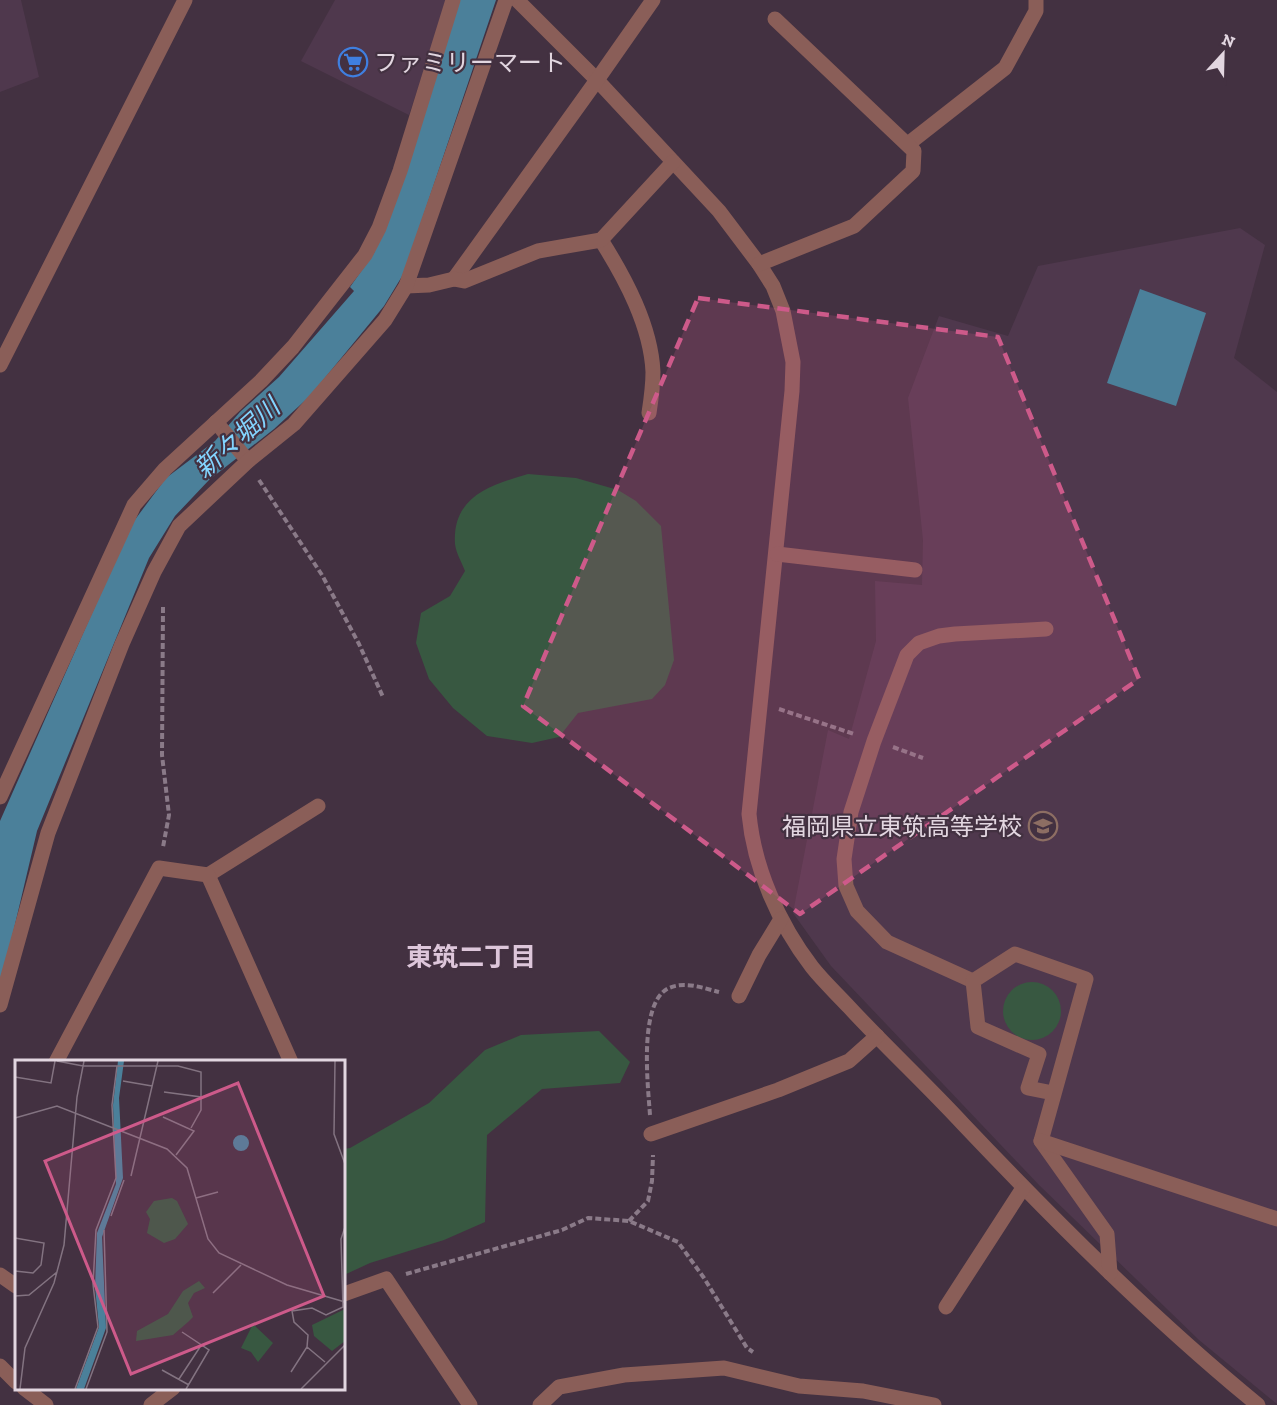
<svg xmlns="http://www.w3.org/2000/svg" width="1277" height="1405" font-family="'Zilla Slab','Noto Sans JP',serif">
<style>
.built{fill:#4f384d}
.green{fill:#385841}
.water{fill:#4b809a}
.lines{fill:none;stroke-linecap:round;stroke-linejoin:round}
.path{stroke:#8a7a88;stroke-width:4;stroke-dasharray:6 3;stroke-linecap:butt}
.minor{stroke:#8a5e58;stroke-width:15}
.marked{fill:#cd5a8a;fill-opacity:0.2;stroke:#cd5a8a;stroke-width:4.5;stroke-dasharray:12 8;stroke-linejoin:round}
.labels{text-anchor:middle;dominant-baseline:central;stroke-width:4.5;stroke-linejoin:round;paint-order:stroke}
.poi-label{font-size:24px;fill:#e2d6e0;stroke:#433141;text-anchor:start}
.water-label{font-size:26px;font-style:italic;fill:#83d5ff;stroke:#433141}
.neighbourhood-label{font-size:26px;font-weight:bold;fill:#ddc6da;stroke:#433141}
.inset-road{fill:none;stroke:#837381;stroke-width:1.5}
.view{fill:#cd5a8a;fill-opacity:0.15;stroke:#cd5a8a;stroke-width:3}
.inset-edge{fill:none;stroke:#e2d6e0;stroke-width:3}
</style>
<rect width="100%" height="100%" fill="#433141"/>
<g class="built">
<polygon points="0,0 21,0 39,77 0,92"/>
<polygon points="335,0 447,0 409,115 301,61"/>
<polygon points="1240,228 1265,245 1234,358 1277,392 1277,1404 1199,1340 1039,1185 831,966 793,913 828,730 849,739 876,641 875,581 922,585 923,540 908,398 939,316 1008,336 1038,266"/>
</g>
<g class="green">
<path d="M 528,474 L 576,478 L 618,490 L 636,501 L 661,526 L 674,660 L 665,685 L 652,699 L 578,713 L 559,737 L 532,743 L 487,736 L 453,708 L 429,679 L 416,643 L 421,613 L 450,596 L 465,571 C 462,563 456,553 455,544 C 452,496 491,485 528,474 Z"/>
<circle cx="1032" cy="1011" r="29"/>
<polygon points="599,1031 630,1062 620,1083 542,1089 487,1135 485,1222 444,1240 370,1263 344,1275 344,1149 350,1148 429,1103 485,1050 521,1035"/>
</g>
<g class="water">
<polygon points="458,0 496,0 404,273 384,306 310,396 274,429 209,480 175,516 149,558 37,831 0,988 0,821 131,525 166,478 215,441 240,412 279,377 354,291 350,287 374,253"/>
<polygon points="1140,289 1206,313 1176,406 1107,383"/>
</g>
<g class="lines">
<g class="path">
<polyline points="259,480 322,575 359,644 383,697"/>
<polyline points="163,607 162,755 169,815 163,847"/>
<polyline points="779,709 854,734"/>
<polyline points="893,747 923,758"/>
<path d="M 650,1115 C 648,1086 638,1002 669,988 C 685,981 703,988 719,992"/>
<polyline points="629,1221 648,1201 652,1181 653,1155"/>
<polyline points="406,1274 562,1230 588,1218 629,1221 678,1242 704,1278 747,1348 753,1352"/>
</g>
<g class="minor">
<path d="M 517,0 L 597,80 L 719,211 L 759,264 L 773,286 L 783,311 L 793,362 L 792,391 L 749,814 C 754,868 779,924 812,967 C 823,981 837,994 849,1007 C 886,1047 926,1084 963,1124 C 1056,1222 1153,1319 1258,1405"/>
<polyline points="908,144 1005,68 1036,11 1036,0"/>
<path d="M 601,240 C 625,278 651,326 653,372 C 653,386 651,400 649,413"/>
<polyline points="759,264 854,226 913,171 914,151 775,19"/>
<polyline points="454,279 597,80 653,0"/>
<polyline points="406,286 429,285 454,279 464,281 538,251 601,240 673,162"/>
<polyline points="0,365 185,0"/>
<polyline points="216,422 248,461"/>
<polyline points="777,554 915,570"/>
<polyline points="0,797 134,505 165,469 261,381 293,347 365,255 379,228 400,171 453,0"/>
<polyline points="208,875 318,806"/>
<polyline points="973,981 887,942 857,911 846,886 844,859 851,812 874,741 907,655 919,643 939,636 955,634 1046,629"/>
<polyline points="739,996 759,955 781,919"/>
<polyline points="0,1005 48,833 122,644 154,572 179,526 248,461 294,424 385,320 406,286 506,0"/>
<polyline points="56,1062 159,868 208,875 291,1062"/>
<polyline points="1053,1093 1028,1088 1039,1054 978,1027 973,981 1015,954 1086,979 1041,1141 1107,1234 1110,1273"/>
<polyline points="651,1134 778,1090 849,1061 877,1036"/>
<polyline points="1041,1141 1277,1219"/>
<polyline points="0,1275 16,1286"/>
<polyline points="344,1294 386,1279 470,1405"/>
<polyline points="946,1307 1023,1188"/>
<polyline points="0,1366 16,1382"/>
<polyline points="24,1388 46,1405"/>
<polyline points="151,1405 173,1388"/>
<polyline points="540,1405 559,1387 624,1375 724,1368 799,1386 863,1391 934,1405"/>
</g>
</g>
<path class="marked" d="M 698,298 L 998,337 L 1139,679 L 800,914 L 523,706 Z"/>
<defs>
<g id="supermarket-ring" transform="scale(1.5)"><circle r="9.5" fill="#433141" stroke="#3f7fe0" stroke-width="1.5"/><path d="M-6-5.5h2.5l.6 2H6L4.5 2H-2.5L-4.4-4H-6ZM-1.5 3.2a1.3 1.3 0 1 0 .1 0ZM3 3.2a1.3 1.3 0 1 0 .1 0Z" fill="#3f7fe0"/></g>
<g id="school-ring" transform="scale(1.5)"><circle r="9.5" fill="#433141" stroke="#8d6e63" stroke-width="1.5"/><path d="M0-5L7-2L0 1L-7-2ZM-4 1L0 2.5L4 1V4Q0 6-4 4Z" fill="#8d6e63"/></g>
</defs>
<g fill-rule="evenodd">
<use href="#supermarket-ring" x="353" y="62"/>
<use href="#school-ring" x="1043" y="826"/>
</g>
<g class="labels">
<g class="poi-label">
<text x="374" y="62">ファミリーマート</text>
<text x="1022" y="826" text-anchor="end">福岡県立東筑高等学校</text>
</g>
<g class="water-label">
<text transform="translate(237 438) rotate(-42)">新々堀川</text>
</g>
<g class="neighbourhood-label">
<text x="471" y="957">東筑二丁目</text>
</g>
</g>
<g transform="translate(15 1060)">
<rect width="330" height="330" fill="#433141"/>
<path d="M 157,138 L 162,141 L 173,164 L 160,179 L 149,183 L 132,173 L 135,159 L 131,152 L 139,141 ZM 184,221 L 190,228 L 179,233 L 173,243 L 178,257 L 173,262 L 158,275 L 121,281 L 122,271 L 153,254 L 168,231 ZM 330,249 L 330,281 L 317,291 L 299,276 L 297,265 ZM 238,264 L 258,283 L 243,302 L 236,292 L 226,288 Z" fill="#385841"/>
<path d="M 103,1 L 109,1 L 104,38 L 108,118 L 87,177 L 91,268 L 69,329 L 61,329 L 84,267 L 80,227 L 82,173 L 101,124 L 98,45 ZM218 83a8 8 0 1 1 16 0a8 8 0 1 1-16 0Z" fill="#4b809a"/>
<path class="inset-road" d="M 42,1 L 68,6 L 163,6 L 186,12 L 186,37M 320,1 L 319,74 L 330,104M 0,17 L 36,23 L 40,1M 108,21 L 137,26M 149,32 L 186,37 L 186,50 L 176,68M 148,57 L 179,71 L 161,95M 0,58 L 42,46 L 152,89 L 172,108 L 193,179 L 204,193 L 272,225 L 330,242M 116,116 L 143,1M 181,138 L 203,132M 96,156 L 109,120M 0,178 L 29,183 L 26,205 L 18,213 L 0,211M 198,233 L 226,205M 0,236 L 14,235 L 42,212M 167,272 L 194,290 L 171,329M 292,287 L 310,302M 147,310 L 174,325M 276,312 L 292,287 L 293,275 L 279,262 L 277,251 L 297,248 L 311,255 L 328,247 L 326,179 L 330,167M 164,319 L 185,287M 5,329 L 10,288 L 39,223 L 49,185 L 62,37 L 69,1M 60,329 L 83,267 L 78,224 L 81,170 L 101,118 L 97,45 L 102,6M 71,329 L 92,272 L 89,170M 286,329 L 330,285"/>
<path class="view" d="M 223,23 L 309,236 L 116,314 L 30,101 Z"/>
<rect width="330" height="330" class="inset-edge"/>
</g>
<g transform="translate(1223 54) rotate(22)" stroke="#433141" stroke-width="4.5" paint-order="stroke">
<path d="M0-4.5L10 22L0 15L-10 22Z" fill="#e2d6e0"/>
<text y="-9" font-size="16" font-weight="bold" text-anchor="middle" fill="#e2d6e0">N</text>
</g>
</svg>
